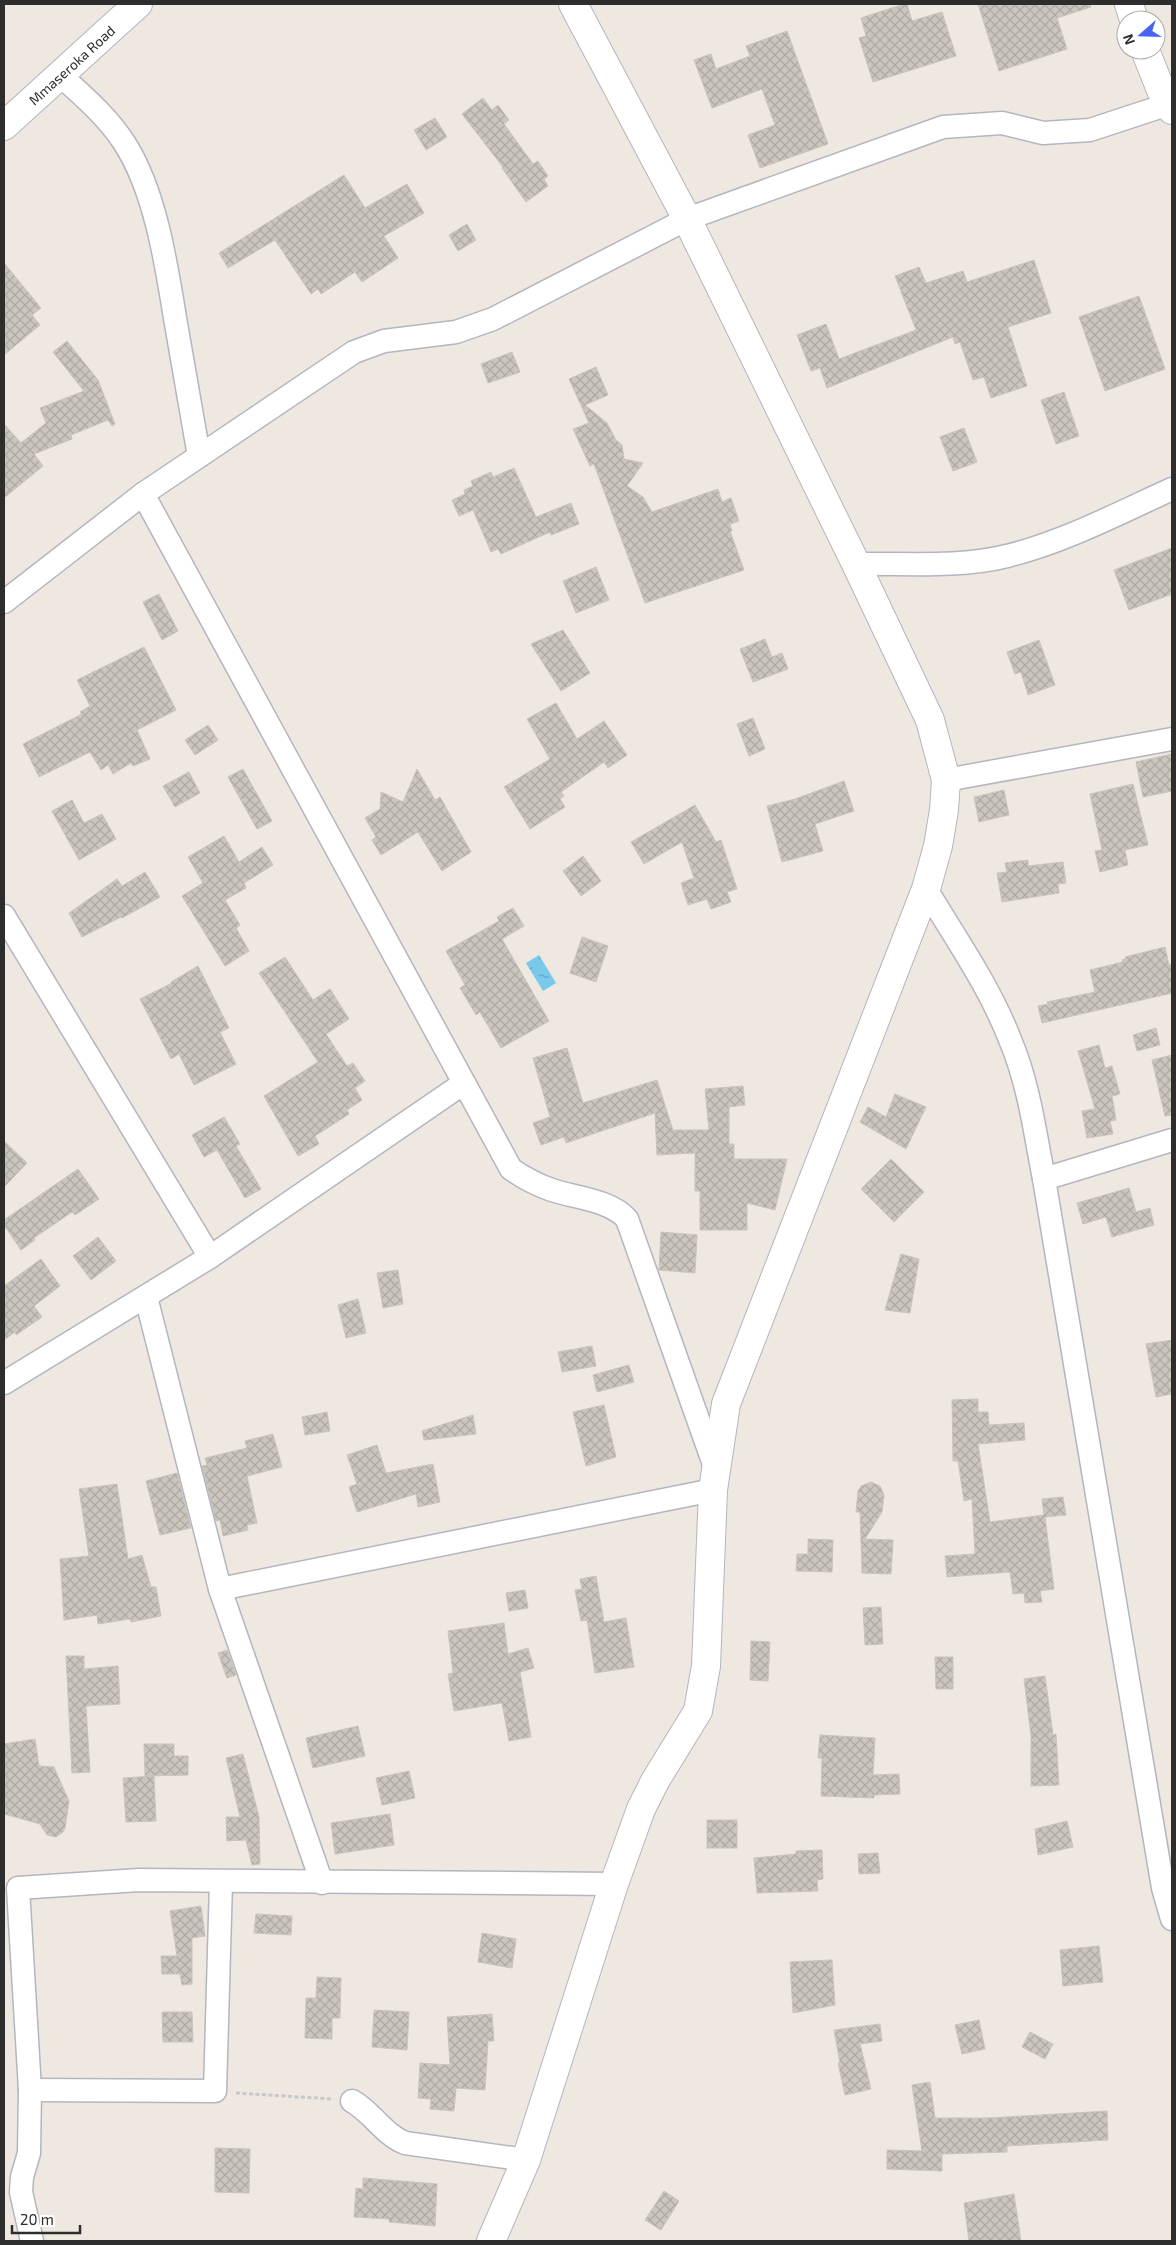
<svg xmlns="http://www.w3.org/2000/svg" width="1176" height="2245" font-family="'Exo 2',sans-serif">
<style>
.water{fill:url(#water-ripples)}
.building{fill:url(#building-cross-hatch);stroke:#cac4ba}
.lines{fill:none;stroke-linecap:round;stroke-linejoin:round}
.minor-casing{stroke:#b3b6c0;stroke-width:25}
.tertiary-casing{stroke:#b3b6c0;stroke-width:30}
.path{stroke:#c8c8c8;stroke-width:3;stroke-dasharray:4 2.5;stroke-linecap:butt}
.minor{stroke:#fff;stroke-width:22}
.tertiary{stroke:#fff;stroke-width:28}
.labels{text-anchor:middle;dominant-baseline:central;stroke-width:4.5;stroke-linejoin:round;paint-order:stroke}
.street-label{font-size:14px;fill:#2d2d2d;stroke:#fff}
</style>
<defs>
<pattern id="water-ripples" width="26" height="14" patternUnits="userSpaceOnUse" patternTransform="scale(1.25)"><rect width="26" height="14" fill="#78c9eb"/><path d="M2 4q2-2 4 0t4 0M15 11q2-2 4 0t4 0" fill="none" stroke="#63a4bf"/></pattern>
<pattern id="building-cross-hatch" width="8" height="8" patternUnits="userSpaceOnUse" patternTransform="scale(1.25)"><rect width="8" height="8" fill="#cac6be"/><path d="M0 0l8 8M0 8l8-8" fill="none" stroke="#aeaaa4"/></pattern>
</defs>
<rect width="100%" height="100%" fill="#eee8e0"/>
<polygon class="water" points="539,955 556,983 543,991 526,963"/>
<g class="building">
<polygon points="904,4 907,4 912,21 942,12 956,56 873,82 859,38 866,36 861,18"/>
<polygon points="978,4 1090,4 1091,7 1057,18 1067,49 999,71"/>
<polygon points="787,31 828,144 760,168 748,135 775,125 762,89 712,108 694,60 711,54 716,69 750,56 746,46"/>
<polygon points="483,98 492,110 498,105 509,120 504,124 533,164 538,161 548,176 544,179 548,186 526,202 502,168 503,167 462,114"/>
<polygon points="435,118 447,137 426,150 414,130"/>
<polygon points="344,175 365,208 407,184 424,213 384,236 398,258 362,282 355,272 321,294 318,289 311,294 275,240 228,268 219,253"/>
<polygon points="467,224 476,240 458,251 449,235"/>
<polygon points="1034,260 1051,313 1008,327 1027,386 991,398 984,377 973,380 960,342 955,344 953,337 827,388 820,368 811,371 797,335 826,324 839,359 916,330 895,276 919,267 926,283 963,271 967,282"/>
<polygon points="4,263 41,308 32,315 40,325 4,355"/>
<polygon points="1139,296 1165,369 1105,391 1079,317"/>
<polygon points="67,341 98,380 115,424 112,426 108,420 71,435 72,439 34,454 43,466 4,498 4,424 21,443 46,423 40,408 84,391 53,352"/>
<polygon points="512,352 520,372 488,383 481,364"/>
<polygon points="596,367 608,395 585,405 607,423 616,440 622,445 624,459 643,463 627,486 643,497 652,512 718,489 722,502 731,498 739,521 730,524 732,531 730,531 744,570 645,603 594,464 590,466 573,429 589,423 569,379"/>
<polygon points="1064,392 1079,436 1056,444 1041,400"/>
<polygon points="964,428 977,462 953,471 940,437"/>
<polygon points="514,468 536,517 571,503 579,524 551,535 550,532 501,554 498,549 491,552 473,510 459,516 452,500 465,494 464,490 473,486 471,481 491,472 493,477"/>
<polygon points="1172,548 1172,594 1129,610 1114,570"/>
<polygon points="596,567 609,600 576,613 563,581"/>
<polygon points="159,594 178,631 162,640 143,602"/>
<polygon points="563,630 590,673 561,691 531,644"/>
<polygon points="765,639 772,657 782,653 788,669 753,682 740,649"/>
<polygon points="1039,640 1055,685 1028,695 1021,672 1015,674 1007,652"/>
<polygon points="144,647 176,710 137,730 150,759 133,766 131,763 113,774 108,765 101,770 90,752 39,777 23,744 82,714 80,712 90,706 77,680"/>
<polygon points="556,703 577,739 604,721 627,755 608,768 604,762 561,792 564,796 560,799 565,807 530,829 504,787 550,759 527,719"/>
<polygon points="753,718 765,749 749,756 737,724"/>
<polygon points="208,725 218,740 195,755 185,740"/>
<polygon points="1172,754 1172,791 1143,797 1136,762"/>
<polygon points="243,769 272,821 257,829 228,777"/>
<polygon points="417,769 435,800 440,797 471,852 442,871 418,832 381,855 372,840 376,837 365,818 380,809 381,792 403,802"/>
<polygon points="189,772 200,793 175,807 163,786"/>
<polygon points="844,781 854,811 815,824 823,851 782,862 767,806 795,799"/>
<polygon points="1133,784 1148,845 1125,850 1128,865 1100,872 1095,851 1102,850 1090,794"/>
<polygon points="1004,790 1009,815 979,822 974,797"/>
<polygon points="72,800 84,823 102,814 116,839 79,860 52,811"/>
<polygon points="695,805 716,842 721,840 737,889 727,892 731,902 711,909 707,899 688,905 681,883 694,878 682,842 644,864 631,842"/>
<polygon points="224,836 239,862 262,847 273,865 244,883 246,888 225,900 240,925 236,928 249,951 225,966 182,896 203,883 188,857"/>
<polygon points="583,856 601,881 581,896 563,871"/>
<polygon points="1028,860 1028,866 1063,862 1066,883 1058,884 1059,893 1002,902 997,873 1007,872 1005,863"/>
<polygon points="145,872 160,897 122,918 121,917 82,937 69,913 117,879 122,886"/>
<polygon points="513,908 524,926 502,939 549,1021 501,1048 480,1012 476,1015 460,988 465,985 446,951 499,921 497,917"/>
<polygon points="582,937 608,946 596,982 570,973"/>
<polygon points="1165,947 1169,965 1172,964 1172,993 1042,1023 1038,1006 1048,1004 1047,1002 1095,992 1090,970 1123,962 1122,960 1126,959 1125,957"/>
<polygon points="285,957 313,1000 330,989 349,1019 326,1034 347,1066 353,1063 365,1081 355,1088 362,1100 347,1110 349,1114 315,1136 319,1144 298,1156 264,1096 318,1062 259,973"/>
<polygon points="198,966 229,1028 220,1032 236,1064 194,1085 179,1054 171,1059 140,999 172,983 171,982"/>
<polygon points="1156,1028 1160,1045 1137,1051 1133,1035"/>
<polygon points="1099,1045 1105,1068 1112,1066 1120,1094 1112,1096 1116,1120 1110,1121 1113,1134 1087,1138 1082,1111 1095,1109 1078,1051"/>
<polygon points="567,1048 583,1103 657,1080 673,1130 709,1130 705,1089 743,1086 745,1105 729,1107 729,1144 734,1144 734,1159 787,1159 775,1210 747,1203 747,1230 700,1230 700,1191 695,1191 695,1153 657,1155 655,1113 566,1143 564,1137 541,1145 533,1123 550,1117 533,1058"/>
<polygon points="1172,1055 1172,1115 1165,1116 1152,1060"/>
<polygon points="895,1094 926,1107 906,1149 860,1122 868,1107 886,1117"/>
<polygon points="224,1117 240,1144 236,1146 261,1189 245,1198 217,1150 204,1157 192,1135"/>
<polygon points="4,1141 27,1163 4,1187"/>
<polygon points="891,1159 924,1192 894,1222 861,1189"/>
<polygon points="78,1169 99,1199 75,1215 72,1212 34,1238 35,1240 21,1250 4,1225 4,1220"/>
<polygon points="1129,1188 1136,1212 1150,1208 1154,1225 1112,1237 1106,1217 1083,1224 1077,1203"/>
<polygon points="661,1232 697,1235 695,1273 659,1270"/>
<polygon points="98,1237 116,1261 91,1280 73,1256"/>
<polygon points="901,1254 919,1259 910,1313 885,1310"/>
<polygon points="41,1259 60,1286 34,1306 42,1317 16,1335 15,1332 4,1340 4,1286"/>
<polygon points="398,1270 403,1304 383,1308 377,1273"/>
<polygon points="358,1299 366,1333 346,1338 338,1305"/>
<polygon points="1172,1340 1172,1394 1156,1397 1146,1344"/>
<polygon points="592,1346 596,1366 562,1372 558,1352"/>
<polygon points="629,1365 634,1382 597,1392 593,1375"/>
<polygon points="978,1399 978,1412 988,1412 989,1425 1024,1423 1025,1440 978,1444 990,1522 1044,1515 1042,1499 1063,1497 1066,1515 1045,1517 1054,1589 1040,1591 1042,1602 1025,1603 1024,1593 1013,1594 1010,1572 947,1577 945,1556 975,1554 972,1499 964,1501 958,1461 953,1461 952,1400"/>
<polygon points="604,1405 616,1457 586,1466 573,1412"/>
<polygon points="327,1412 330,1431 305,1435 302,1417"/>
<polygon points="473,1415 476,1434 424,1440 422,1431"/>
<polygon points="273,1434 282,1467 247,1476 257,1523 247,1525 248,1530 223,1536 220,1520 216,1521 202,1466 207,1465 205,1458 247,1448 245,1441"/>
<polygon points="377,1445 386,1473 433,1464 440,1502 418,1507 416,1494 357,1512 349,1487 357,1484 347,1455"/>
<polygon points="177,1473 191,1528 160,1535 146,1481"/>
<polygon points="871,1482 880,1486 884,1495 882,1512 865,1539 893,1540 891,1574 862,1573 860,1512 856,1512 858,1491 861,1486"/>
<polygon points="117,1484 128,1559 142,1555 151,1587 156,1587 161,1616 131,1622 130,1619 98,1624 97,1615 64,1620 60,1559 89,1556 79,1489"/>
<polygon points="808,1539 833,1540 832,1572 796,1571 797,1554 808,1554"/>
<polygon points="596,1576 604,1622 626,1618 634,1667 595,1673 587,1620 581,1621 575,1590 582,1589 580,1579"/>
<polygon points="525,1590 528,1608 509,1611 506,1593"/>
<polygon points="881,1607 883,1644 865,1645 863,1608"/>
<polygon points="504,1623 508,1654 528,1648 534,1668 520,1672 531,1737 509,1741 502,1703 454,1711 448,1674 453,1673 448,1631"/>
<polygon points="751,1641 770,1642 768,1681 750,1680"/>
<polygon points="227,1650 236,1675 227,1678 218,1653"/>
<polygon points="66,1656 84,1656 84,1669 118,1666 120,1704 86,1706 90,1772 72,1773"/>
<polygon points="935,1657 953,1657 953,1689 936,1689"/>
<polygon points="1045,1676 1053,1735 1056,1734 1059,1785 1031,1786 1031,1736 1024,1679"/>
<polygon points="358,1726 365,1756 313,1768 306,1738"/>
<polygon points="820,1735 875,1738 873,1775 899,1774 900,1794 874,1795 874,1798 821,1796 822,1758 818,1758"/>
<polygon points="35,1739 39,1766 54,1767 69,1801 65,1828 63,1832 56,1837 47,1835 40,1824 4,1814 4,1744"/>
<polygon points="144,1744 174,1744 174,1756 188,1756 188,1775 145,1776"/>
<polygon points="243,1754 259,1817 260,1864 252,1865 246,1840 227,1841 226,1817 240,1817 226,1758"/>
<polygon points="409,1771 415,1798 382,1805 376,1778"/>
<polygon points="154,1776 156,1821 126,1822 123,1778"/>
<polygon points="390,1814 394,1845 335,1854 331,1823"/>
<rect x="707" y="1820" width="30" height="28"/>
<polygon points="1067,1821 1073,1847 1038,1855 1035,1829"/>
<polygon points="822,1850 823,1879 817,1880 818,1891 757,1893 754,1858 796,1854 796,1851"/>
<polygon points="878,1853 880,1873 859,1874 858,1854"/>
<polygon points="201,1906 205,1936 192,1938 192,1984 182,1985 180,1974 162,1974 161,1956 177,1956 170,1911"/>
<polygon points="256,1914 292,1916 291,1935 254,1933"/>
<polygon points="482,1933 516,1939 512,1968 478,1962"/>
<polygon points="1099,1946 1103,1982 1063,1986 1060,1950"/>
<polygon points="832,1960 835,2005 793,2013 790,1962"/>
<polygon points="317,1977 341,1978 340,2018 332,2018 332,2039 305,2038 306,1998 316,1998"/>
<polygon points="374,2010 409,2012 407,2050 372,2047"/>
<polygon points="162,2012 192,2012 193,2042 163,2042"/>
<polygon points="492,2014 494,2041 488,2041 485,2090 456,2088 454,2111 430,2109 431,2099 418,2098 420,2063 450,2065 447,2017"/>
<polygon points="979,2020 985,2049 962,2054 955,2025"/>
<polygon points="880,2024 882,2041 860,2044 871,2089 845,2095 838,2063 840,2063 834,2030"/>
<polygon points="1030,2032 1053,2044 1045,2059 1022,2047"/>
<polygon points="930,2082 935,2118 989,2118 1107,2111 1108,2140 1007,2146 1007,2152 942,2154 942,2171 887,2169 887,2150 922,2151 912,2085"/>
<polygon points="215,2148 250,2149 249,2193 215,2192"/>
<polygon points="363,2178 437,2184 435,2226 389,2222 389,2219 354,2217 356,2188 363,2189"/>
<polygon points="664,2191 679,2201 661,2230 645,2220"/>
<polygon points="1014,2194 1021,2241 969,2241 964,2203"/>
</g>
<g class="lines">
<g class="minor-casing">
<g id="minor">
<path d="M 60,75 C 83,96 108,117 125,144 C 155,191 166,262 175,318 C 183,364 191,410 199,456"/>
<path d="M 143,494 L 511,1169 C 524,1178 537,1185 552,1190 C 576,1198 610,1200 627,1219 L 716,1470"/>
<path d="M 856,564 C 905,563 959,568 1007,556 C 1064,542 1119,513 1172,489"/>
<polyline points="4,602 143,494 354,352 384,341 456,332 493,319 687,219 943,127 1002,123 1043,133 1090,130 1169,104"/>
<polyline points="946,780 1172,739"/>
<path d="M 926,889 C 956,939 990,987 1011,1042 C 1029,1085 1035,1133 1044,1179 L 1163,1888 L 1172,1919"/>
<polyline points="4,916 210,1257"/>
<polyline points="1044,1179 1172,1140"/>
<polyline points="146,1297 220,1589 322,1883"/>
<polyline points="4,1383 210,1257 464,1083"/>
<polyline points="220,1589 713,1490"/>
<polyline points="30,2090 215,2091 221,1882"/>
<path d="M 352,2101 C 372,2112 383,2134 405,2143 L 526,2160"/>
<polyline points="32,2241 21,2192 22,2177 29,2153 30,2090 18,1888 139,1880 614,1884"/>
</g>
</g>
<g class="tertiary-casing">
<g id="tertiary">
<polyline points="1129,4 1134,20"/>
<polyline points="1145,50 1161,90 1172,110"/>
<path id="s1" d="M 4,126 L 138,4"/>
<polyline points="491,2241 526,2160 614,1884 641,1809 655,1781 698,1711 706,1666 713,1490 726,1404 926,889 938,846 944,810 946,780 930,720 856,564 687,219 573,4"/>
</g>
</g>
<polyline class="path" points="236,2093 332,2099"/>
<use href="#minor" class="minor"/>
<use href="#tertiary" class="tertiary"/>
</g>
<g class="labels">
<g class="street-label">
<text stroke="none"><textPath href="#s1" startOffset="91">Mmaseroka Road</textPath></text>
</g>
</g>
<rect width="1176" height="2245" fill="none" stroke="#2d2d2d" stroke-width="10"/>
<g transform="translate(1141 35) rotate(250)"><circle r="24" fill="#ffffff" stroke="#ababab"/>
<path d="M0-4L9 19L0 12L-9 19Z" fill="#4763f4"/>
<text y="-8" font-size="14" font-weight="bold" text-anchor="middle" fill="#2d2d2d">N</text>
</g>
<path d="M12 2225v8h68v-8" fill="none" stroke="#2d2d2d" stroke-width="2.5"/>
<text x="20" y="2225" font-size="15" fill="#2d2d2d" stroke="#ffffff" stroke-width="4" paint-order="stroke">20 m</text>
</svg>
